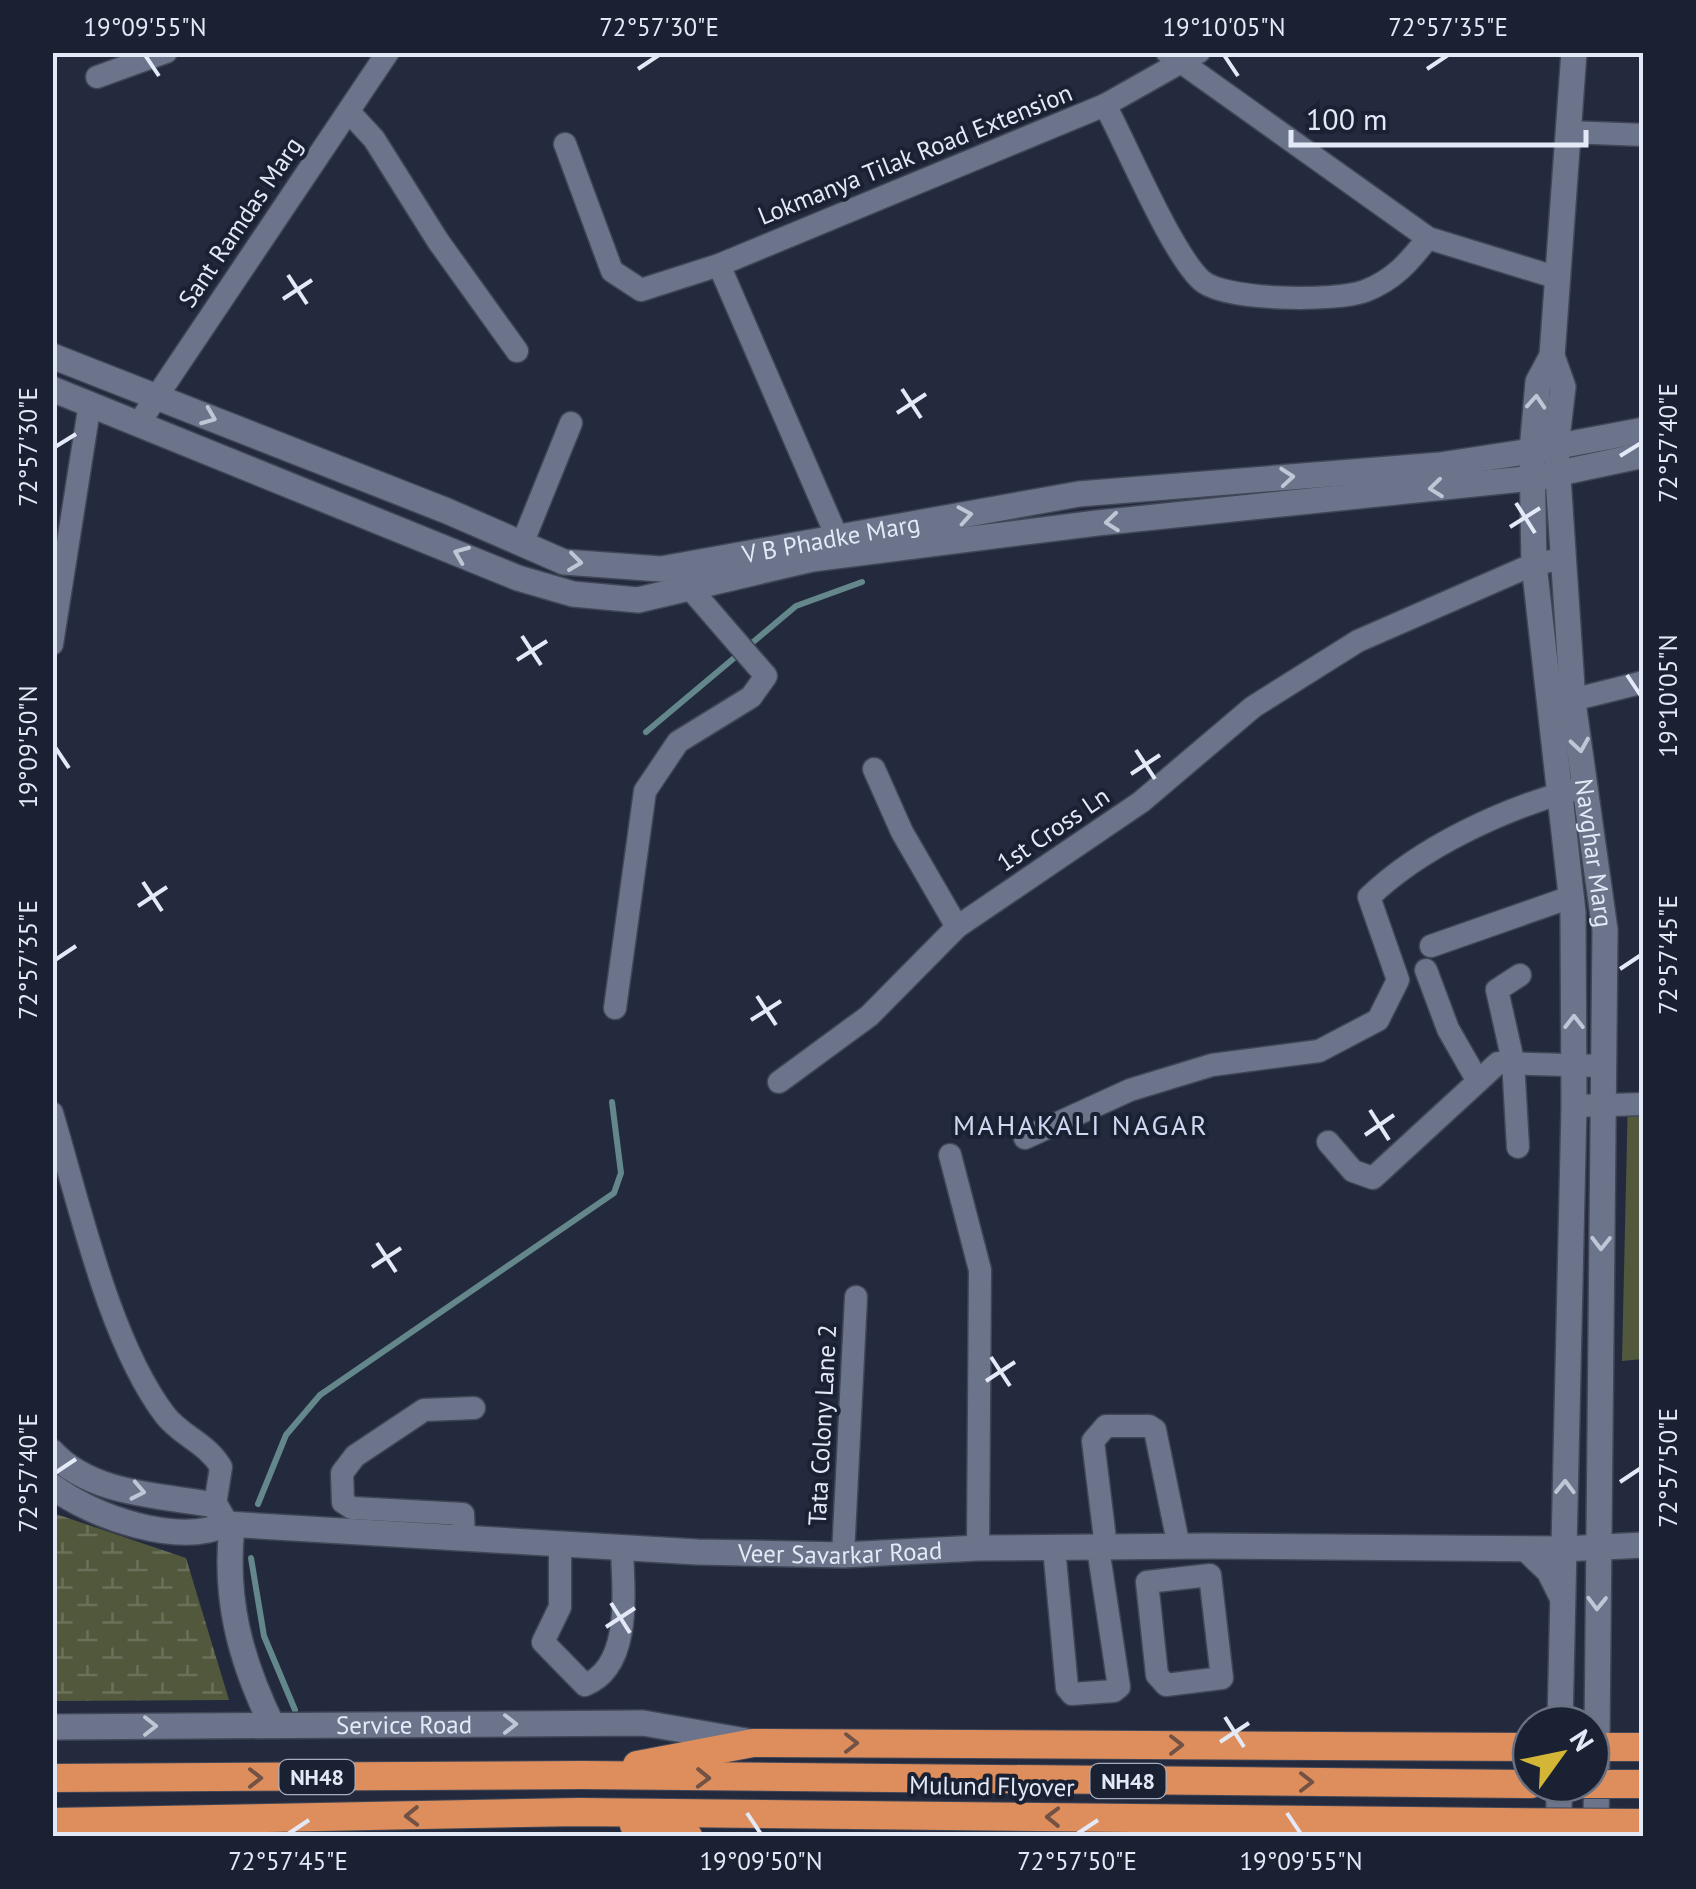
<svg xmlns="http://www.w3.org/2000/svg" width="1696" height="1889" font-family="'PT Sans',sans-serif">
<style>
.wetland{fill:url(#wetland-marsh)}
.park{fill:#52583c}
.lines{fill:none;stroke-linecap:round;stroke-linejoin:round}
.stream{stroke:#64878b;stroke-width:6}
.minor-casing{stroke:#404656;stroke-width:25}
.tertiary-casing{stroke:#404656;stroke-width:28}
.secondary-casing{stroke:#404656;stroke-width:28}
.trunk-casing{stroke:#404656;stroke-width:30}
.minor{stroke:#6b748a;stroke-width:22}
.tertiary{stroke:#6b748a;stroke-width:25}
.secondary{stroke:#6b748a;stroke-width:25}
.trunk{stroke:#de8e5c;stroke-width:28}
.trunk-bridge-casing{stroke:#404656;stroke-width:30;stroke-linecap:butt}
.trunk-bridge{stroke:#de8e5c;stroke-width:28}
.oneway{stroke:#bfc6d6}
.oneway2{stroke:#725245}
.ticks{fill:none;stroke:#e3e9f6;stroke-width:4}
.labels{text-anchor:middle;dominant-baseline:central;stroke-width:8;stroke-linejoin:round;paint-order:stroke}
.shield{fill:#1a2133;stroke:#a7adbc;stroke-width:2.5}
.shield-label{font-size:22px;font-weight:bold;fill:#e3e9f6}
.street-label{font-size:25px;fill:#e3e9f6;stroke:#1a2133}
.neighbourhood-label{font-size:28px;letter-spacing:2.5px;fill:#cdd7f1;stroke:#1a2133}
.neatline{fill:none;stroke:#e3e9f6;stroke-width:4}
.ticks-label{font-size:25px;text-anchor:middle;fill:#e3e9f6}
</style>
<defs>
<pattern id="wetland-marsh" width="20" height="14" patternUnits="userSpaceOnUse" patternTransform="scale(2.5)"><rect width="20" height="14" fill="#52583c"/><path d="M1 5h8M5 5V1M11 12h8M15 12V8" fill="none" stroke="#6b7059"/></pattern>
</defs>
<rect width="100%" height="100%" fill="#232a3e"/>
<polygon class="wetland" points="53,1513 186,1558 229,1700 53,1701"/>
<polygon class="park" points="1643,1093 1643,1359 1622,1361 1628,1094"/>
<g class="lines">
<g class="stream">
<polyline points="646,732 796,606 862,582"/>
<polyline points="258,1504 286,1435 320,1395 614,1193 621,1173 612,1102"/>
<polyline points="251,1558 264,1636 295,1710"/>
</g>
<g class="minor-casing">
<g id="minor">
<polyline points="1167,52 1428,238 1558,278"/>
<polyline points="97,77 166,52"/>
<path d="M 1105,105 C 1127,146 1171,252 1201,280 C 1223,301 1336,302 1365,291 C 1394,280 1409,262 1428,238"/>
<polyline points="349,112 374,139 438,241 517,351"/>
<polyline points="1568,132 1644,135"/>
<polyline points="565,144 612,271 641,290 719,265 1105,105 1199,52"/>
<polyline points="719,265 837,537 838,552"/>
<polyline points="139,423 388,52"/>
<polyline points="522,544 571,423"/>
<polyline points="52,644 90,403"/>
<polyline points="1556,704 1644,682"/>
<polyline points="874,769 902,832 957,927"/>
<polyline points="1431,946 1571,897"/>
<polyline points="1426,970 1448,1029 1476,1078"/>
<polyline points="615,1008 645,791 678,742 751,697 766,676 689,587 688,573"/>
<polyline points="779,1082 869,1016 957,927 1141,802 1253,707 1358,641 1534,564 1562,559"/>
<polyline points="1574,1106 1644,1104"/>
<path d="M 52,1113 C 79,1203 109,1341 165,1415 C 181,1436 207,1443 221,1467 L 215,1505"/>
<path d="M 1025,1138 L 1130,1090 L 1212,1065 L 1319,1051 L 1378,1020 L 1398,980 L 1369,897 C 1421,847 1503,809 1573,790"/>
<polyline points="1328,1142 1353,1171 1373,1178 1498,1063 1601,1066"/>
<polyline points="1518,1147 1513,1061 1497,990 1520,975"/>
<polyline points="950,1155 980,1270 978,1548"/>
<polyline points="464,1539 463,1514 352,1508 343,1502 342,1473 355,1456 424,1410 474,1408"/>
<path d="M 560,1545 L 560,1607 L 543,1642 L 585,1685 C 633,1666 623,1589 622,1548"/>
<polyline points="1106,1547 1093,1441 1106,1426 1149,1426 1155,1430 1179,1547"/>
<polyline points="1054,1548 1067,1688 1072,1694 1114,1691 1119,1687 1098,1548"/>
<polyline points="843,1555 856,1297"/>
<polygon points="1210,1575 1222,1678 1166,1685 1157,1675 1147,1582"/>
</g>
</g>
<g class="tertiary-casing">
<g id="tertiary">
<path id="s1" d="M 52,356 L 447,511 L 564,562 L 661,569 L 1079,494 L 1440,465 L 1532,451 L 1538,382 L 1552,356"/>
<polyline points="52,389 518,578 573,594 638,600 812,559 1097,523 1533,478"/>
<polyline points="1556,447 1563,387 1552,356 1574,52"/>
<path d="M 52,1452 C 92,1495 159,1495 215,1505 L 226,1524"/>
<path id="s2" d="M 52,1486 C 92,1517 179,1547 226,1524 L 697,1552 L 843,1555 L 978,1548 L 1208,1546 L 1563,1549 L 1644,1545"/>
<path d="M 232,1526 C 224,1599 240,1659 272,1725"/>
<path id="s3" d="M 52,1727 L 643,1723 L 746,1741"/>
</g>
</g>
<g class="secondary-casing">
<g id="secondary">
<path id="s4" d="M 1556,447 L 1573,702 L 1605,930 L 1596,1836"/>
<polyline points="1541,477 1644,455"/>
<polyline points="1526,1549 1549,1571 1562,1597"/>
<polyline points="1560,1724 1574,1106 1573,912 1534,564 1532,451 1644,430"/>
<polyline points="1559,1836 1559,1784"/>
</g>
</g>
<g class="trunk-casing">
<g id="trunk">
<polyline points="1591,1747 1644,1747"/>
<polyline points="637,1765 753,1743 1531,1747"/>
<polyline points="52,1778 582,1775 1531,1784"/>
<polyline points="52,1822 579,1812 1501,1822"/>
<polyline points="634,1825 688,1836"/>
</g>
</g>
<use href="#minor" class="minor"/>
<use href="#tertiary" class="tertiary"/>
<use href="#secondary" class="secondary"/>
<use href="#trunk" class="trunk"/>
<g class="trunk-bridge-casing">
<g id="trunk-bridge">
<polyline points="1567,1784 1644,1784"/>
<polyline points="1501,1822 1644,1823"/>
</g>
</g>
<use href="#trunk-bridge" class="trunk-bridge"/>
</g>
<defs><path id="oneway-chevron" d="M-2-3.5L2.5 0L-2 3.5" fill="none" stroke-width="1.6" stroke-linecap="round" stroke-linejoin="round" transform="scale(2.5)"/></defs>
<g class="oneway">
<use href="#oneway-chevron" transform="translate(1536 402) rotate(-86)"/>
<use href="#oneway-chevron" transform="translate(209 417) rotate(22)"/>
<use href="#oneway-chevron" transform="translate(1287 477) rotate(-5)"/>
<use href="#oneway-chevron" transform="translate(1436 488) rotate(174)"/>
<use href="#oneway-chevron" transform="translate(965 515) rotate(-10)"/>
<use href="#oneway-chevron" transform="translate(1112 522) rotate(174)"/>
<use href="#oneway-chevron" transform="translate(461 554) rotate(-158)"/>
<use href="#oneway-chevron" transform="translate(575 562) rotate(7)"/>
<use href="#oneway-chevron" transform="translate(1580 745) rotate(81)"/>
<use href="#oneway-chevron" transform="translate(1574 1022) rotate(-90)"/>
<use href="#oneway-chevron" transform="translate(1601 1243) rotate(91)"/>
<use href="#oneway-chevron" transform="translate(1565 1487) rotate(-89)"/>
<use href="#oneway-chevron" transform="translate(138 1491) rotate(11)"/>
<use href="#oneway-chevron" transform="translate(1597 1603) rotate(91)"/>
<use href="#oneway-chevron" transform="translate(510 1724)"/>
<use href="#oneway-chevron" transform="translate(150 1726)"/>
</g>
<g class="oneway2">
<use href="#oneway-chevron" transform="translate(851 1743)"/>
<use href="#oneway-chevron" transform="translate(1176 1745)"/>
<use href="#oneway-chevron" transform="translate(255 1778)"/>
<use href="#oneway-chevron" transform="translate(703 1778) rotate(1)"/>
<use href="#oneway-chevron" transform="translate(1306 1782)"/>
<use href="#oneway-chevron" transform="translate(412 1816) rotate(179)"/>
<use href="#oneway-chevron" transform="translate(1053 1817) rotate(-179)"/>
</g>
<path class="ticks" d="M 145,55 L 159,76M 1224,55 L 1238,76M 638,69 L 659,55M 1427,69 L 1448,55M 288,275 L 307,304M 283,299 L 312,280M 902,389 L 921,418M 897,413 L 926,394M 55,447 L 76,434M 1620,456 L 1641,443M 1516,503 L 1535,533M 1510,527 L 1540,508M 522,636 L 541,665M 517,660 L 547,641M 1627,675 L 1641,696M 55,747 L 69,768M 1136,750 L 1155,779M 1131,774 L 1160,755M 143,882 L 162,911M 138,906 L 167,887M 55,960 L 76,946M 1620,969 L 1641,955M 757,996 L 776,1025M 751,1020 L 781,1001M 1370,1110 L 1389,1140M 1365,1135 L 1394,1115M 377,1243 L 396,1272M 372,1267 L 401,1248M 991,1357 L 1010,1386M 986,1381 L 1015,1362M 55,1473 L 76,1459M 1620,1482 L 1641,1468M 611,1603 L 630,1633M 606,1627 L 635,1608M 1225,1717 L 1244,1747M 1220,1742 L 1249,1723M 747,1813 L 761,1834M 1287,1813 L 1301,1834M 288,1834 L 309,1820M 1077,1834 L 1098,1820"/>
<g class="labels">
<g class="shield">
<rect x="279.5" y="1760" width="75" height="34" rx="8"/>
<rect x="1090.5" y="1764" width="75" height="34" rx="8"/>
</g>
<g class="shield-label">
<text x="317" y="1777">NH48</text>
<text x="1128" y="1781">NH48</text>
</g>
<g class="street-label">
<text transform="translate(915 154) rotate(-22)">Lokmanya Tilak Road Extension</text>
<text transform="translate(240 222) rotate(-56)">Sant Ramdas Marg</text>
<text stroke="none"><textPath href="#s1" startOffset="822">V B Phadke Marg</textPath></text>
<text transform="translate(1053 829) rotate(-34)">1st Cross Ln</text>
<text stroke="none"><textPath href="#s4" startOffset="408">Navghar Marg</textPath></text>
<text transform="translate(822 1425) rotate(-87)">Tata Colony Lane 2</text>
<text stroke="none"><textPath href="#s2" startOffset="800">Veer Savarkar Road</textPath></text>
<text stroke="none"><textPath href="#s3" startOffset="352">Service Road</textPath></text>
<text transform="translate(992 1786) rotate(1)">Mulund Flyover</text>
</g>
<g class="neighbourhood-label">
<text x="1081" y="1124">MAHAKALI NAGAR</text>
</g>
</g>
<rect width="1696" height="1889" fill="none" stroke="#1a2133" stroke-width="110"/>
<g transform="translate(1561 1754) rotate(57)"><circle r="48" fill="#1a2133" stroke="#6a7181" stroke-width="2.5"/>
<path d="M0-8L18 38L0 25L-18 38Z" fill="#d3b635"/>
<text y="-15" font-size="28" font-weight="bold" text-anchor="middle" fill="#e3e9f6">N</text>
</g>
<path d="M1291 130v15h295v-15" fill="none" stroke="#e3e9f6" stroke-width="5"/>
<text x="1306" y="130" font-size="30" fill="#e3e9f6" stroke="#1a2133" stroke-width="8" paint-order="stroke">100 m</text>
<rect x="55" y="55" width="1586" height="1779" class="neatline"/>
<g class="ticks-label">
<text x="145" y="36">19°09'55"N</text>
<text x="659" y="36">72°57'30"E</text>
<text x="1224" y="36">19°10'05"N</text>
<text x="1448" y="36">72°57'35"E</text>
<text transform="translate(1668 443) rotate(-90)" y="9">72°57'40"E</text>
<text transform="translate(28 447) rotate(-90)" y="9">72°57'30"E</text>
<text transform="translate(1668 696) rotate(-90)" y="9">19°10'05"N</text>
<text transform="translate(28 747) rotate(-90)" y="9">19°09'50"N</text>
<text transform="translate(1668 955) rotate(-90)" y="9">72°57'45"E</text>
<text transform="translate(28 960) rotate(-90)" y="9">72°57'35"E</text>
<text transform="translate(1668 1468) rotate(-90)" y="9">72°57'50"E</text>
<text transform="translate(28 1473) rotate(-90)" y="9">72°57'40"E</text>
<text x="288" y="1870">72°57'45"E</text>
<text x="761" y="1870">19°09'50"N</text>
<text x="1077" y="1870">72°57'50"E</text>
<text x="1301" y="1870">19°09'55"N</text>
</g>
</svg>
